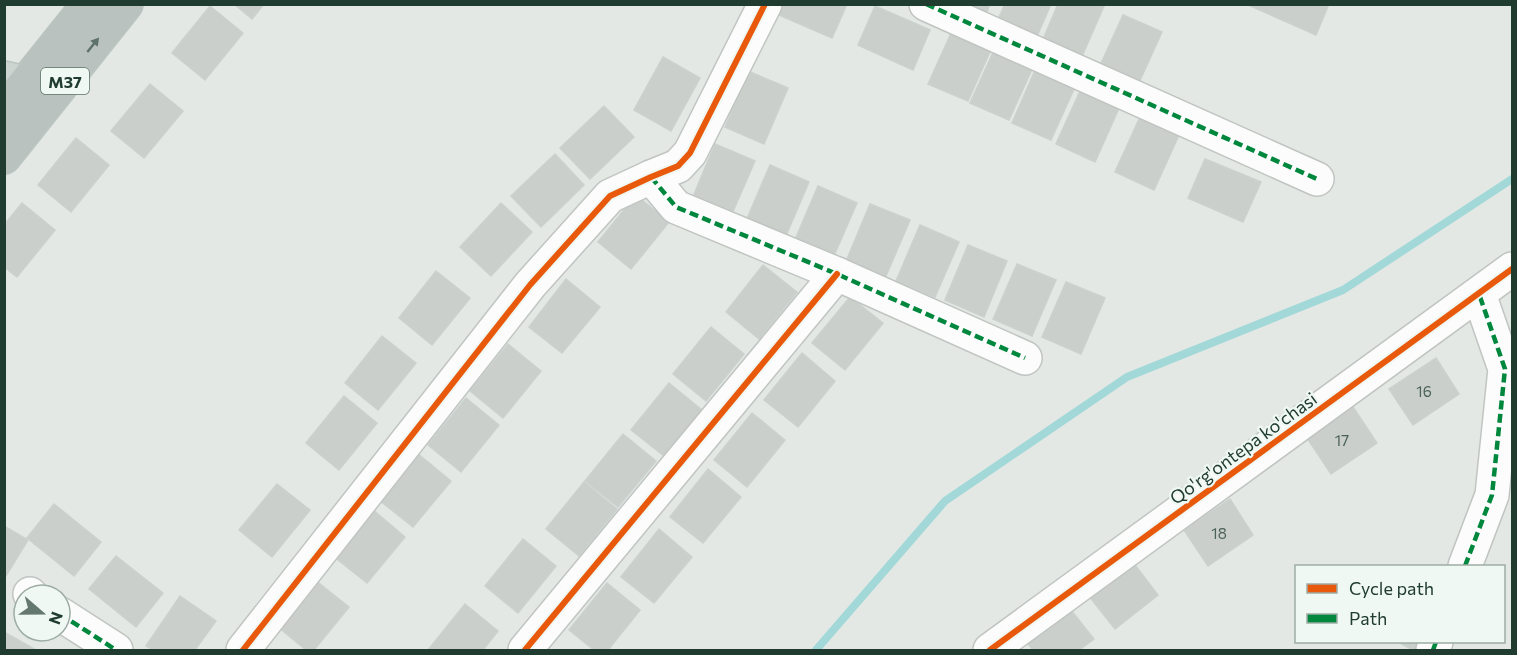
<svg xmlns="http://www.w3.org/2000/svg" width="1517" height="655" font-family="Commissioner,sans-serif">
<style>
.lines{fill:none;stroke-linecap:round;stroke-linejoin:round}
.stream{stroke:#a2d8d8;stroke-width:8}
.building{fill:#cacfcc;stroke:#cbd1ce;stroke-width:1.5}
.minor-casing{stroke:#c0c5c2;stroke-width:36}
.major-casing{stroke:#bbc5c1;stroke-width:36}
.highway-casing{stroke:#bbc5c1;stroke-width:36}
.minor{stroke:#fbfcfb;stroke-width:33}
.major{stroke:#cdd5d1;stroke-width:33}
.highway{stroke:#b9c2bf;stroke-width:33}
.quiet{stroke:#00873e;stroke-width:4.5;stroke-dasharray:9 4.5;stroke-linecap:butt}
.cycleway-casing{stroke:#f0f8f3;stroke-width:10}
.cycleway{stroke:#e8590c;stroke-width:6}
.oneway{fill:#5d726a}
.labels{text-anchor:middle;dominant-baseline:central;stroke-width:4.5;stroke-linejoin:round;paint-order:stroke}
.number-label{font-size:15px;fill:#4b6258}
.shield{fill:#f0f8f3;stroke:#5e746b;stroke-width:1.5}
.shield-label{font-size:16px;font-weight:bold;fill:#203c31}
.street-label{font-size:18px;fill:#203c31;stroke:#f0f8f3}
</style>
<rect width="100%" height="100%" fill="#e3e8e5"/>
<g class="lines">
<polyline class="stream" points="816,650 945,501 1127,377 1343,290 1512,179"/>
</g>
<g class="building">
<polygon points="234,4 264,4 252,19"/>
<polygon points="781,4 847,4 832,38 777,14"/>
<polygon points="950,4 990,4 984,19"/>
<polygon points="1005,4 1051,4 1035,41 996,24"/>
<polygon points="1058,4 1101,4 1104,6 1080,61 1041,44"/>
<polygon points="1246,4 1329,4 1316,35"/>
<polygon points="210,6 243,33 205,80 172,53"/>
<polygon points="875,6 930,30 913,70 858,45"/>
<polygon points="1123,15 1162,32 1137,87 1098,70"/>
<polygon points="953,29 992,47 968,101 928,84"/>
<polygon points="995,48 1034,65 1009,120 970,103"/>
<polygon points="663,57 700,78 671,131 634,110"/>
<polygon points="1036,68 1076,85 1051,140 1012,123"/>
<polygon points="748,71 788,88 764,144 725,127"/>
<polygon points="150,84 183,111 144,158 111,131"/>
<polygon points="1081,89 1120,106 1095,162 1056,144"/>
<polygon points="604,106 634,137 590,179 560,148"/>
<polygon points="1140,117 1179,135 1154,190 1115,172"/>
<polygon points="76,138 109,165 71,212 38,185"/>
<polygon points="715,144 755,161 731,216 692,199"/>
<polygon points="555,154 584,185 541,227 511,196"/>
<polygon points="1205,159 1261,182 1243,222 1188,198"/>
<polygon points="770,165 809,182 785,238 746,221"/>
<polygon points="818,186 857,203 833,258 794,242"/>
<polygon points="636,195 669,222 631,269 598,242"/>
<polygon points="22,203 55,230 17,277 4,267 4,225"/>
<polygon points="501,203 532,232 491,276 460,247"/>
<polygon points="870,204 910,220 886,276 847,259"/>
<polygon points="920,225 959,242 935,297 896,281"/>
<polygon points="968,245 1007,261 984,317 945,300"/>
<polygon points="1017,264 1056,280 1032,336 993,319"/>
<polygon points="763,265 797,292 759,339 726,312"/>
<polygon points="436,271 470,298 432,345 399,318"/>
<polygon points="566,279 600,307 562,353 529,327"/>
<polygon points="1066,282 1105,298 1081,354 1042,337"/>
<polygon points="850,297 883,323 845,370 812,343"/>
<polygon points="711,327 744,354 706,401 673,374"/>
<polygon points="382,336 416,363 378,410 345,383"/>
<polygon points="508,344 541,371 503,418 470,391"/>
<polygon points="802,353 835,381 798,427 764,400"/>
<polygon points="1436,358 1459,394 1413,425 1389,389"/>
<polygon points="669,383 702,410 664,456 631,430"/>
<polygon points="344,396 377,423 339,470 306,443"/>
<polygon points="466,398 499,425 461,472 428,445"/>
<polygon points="1353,407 1377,443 1331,474 1307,438"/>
<polygon points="752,413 785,440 747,487 714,460"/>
<polygon points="623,434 656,461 618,507 585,481"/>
<polygon points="417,453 451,481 413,527 379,500"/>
<polygon points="708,469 741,497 703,543 670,517"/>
<polygon points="584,482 617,509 579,556 546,529"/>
<polygon points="277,484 310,510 272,557 239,530"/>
<polygon points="1230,499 1253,535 1208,566 1184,530"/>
<polygon points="54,504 101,542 74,576 27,538"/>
<polygon points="372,509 405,537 367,583 333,556"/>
<polygon points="4,526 28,540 4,579"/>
<polygon points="659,529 692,557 654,603 621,577"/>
<polygon points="523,539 556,566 518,613 485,586"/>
<polygon points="116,556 163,593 136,627 89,589"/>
<polygon points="1132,561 1158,595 1115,629 1088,595"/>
<polygon points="315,580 349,607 314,650 306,650 278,627"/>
<polygon points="607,583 640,610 608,650 594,650 569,630"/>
<polygon points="180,596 216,621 195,650 153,650 146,646"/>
<polygon points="465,604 498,631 483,650 428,650"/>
<polygon points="1067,605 1094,639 1079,650 1033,650 1024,639"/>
<polygon points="4,632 36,650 4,650"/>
<polygon points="1398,642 1421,642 1415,650 1413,650"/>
</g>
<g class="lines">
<g class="minor-casing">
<g id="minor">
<polyline points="926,4 1317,179"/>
<polyline points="651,177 676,207 837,274 1025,358"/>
<polyline points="1465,566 1492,495 1505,369 1479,294"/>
<polyline points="30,594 31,595"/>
<polyline points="60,614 116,650"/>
<polyline points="243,650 530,285 610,196 651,177 678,166 690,153 765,4"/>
<polyline points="525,650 837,274"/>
<polyline points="990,650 1512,269"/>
<polyline points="1433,650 1436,642"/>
</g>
</g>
<g class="major-casing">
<polyline id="major" points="4,78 26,83 47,100"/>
</g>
<g class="highway-casing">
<g id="highway">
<polyline points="4,110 89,4"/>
<polyline points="4,157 126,4"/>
</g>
</g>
<use href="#minor" class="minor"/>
<use href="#major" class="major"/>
<use href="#highway" class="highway"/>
<g class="quiet">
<polyline points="926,4 1317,179"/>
<polyline points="651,177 676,207 837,274 1025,358"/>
<polyline points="1465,566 1492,495 1505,369 1479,294"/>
<polyline points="30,594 31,595"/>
<polyline points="60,614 116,650"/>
<polyline points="1433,650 1436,642"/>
</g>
<g class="cycleway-casing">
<g id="cycleway">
<polyline points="243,650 530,285 610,196 651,177 678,166 690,153 765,4"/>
<polyline points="525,650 837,274"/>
<polyline points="990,650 1512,269"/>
</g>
</g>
<use href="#cycleway" class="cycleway"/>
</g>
<defs><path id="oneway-solid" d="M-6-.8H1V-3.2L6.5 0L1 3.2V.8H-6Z" transform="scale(1.5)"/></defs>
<use class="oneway" href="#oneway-solid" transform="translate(93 45) rotate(-51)"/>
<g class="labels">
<g class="number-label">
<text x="1424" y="391">16</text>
<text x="1342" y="440">17</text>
<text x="1219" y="533">18</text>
</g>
<rect class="shield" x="41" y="68" width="48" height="26" rx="4.5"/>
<g class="shield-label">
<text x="65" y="81">M37</text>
</g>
<g class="street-label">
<text transform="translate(1243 448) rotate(-36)">Qo'rg'ontepa ko'chasi</text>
</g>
</g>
<rect width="1517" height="655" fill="none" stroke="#203c31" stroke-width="12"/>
<rect x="1295" y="565" width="210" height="78" fill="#f0f8f3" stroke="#9dada5" stroke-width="1.5"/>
<rect x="1307" y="584" width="30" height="9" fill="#e8590c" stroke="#9dada5" stroke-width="1.5"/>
<text x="1349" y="595" font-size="18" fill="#203c31">Cycle path</text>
<rect x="1307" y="614" width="30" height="9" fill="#00873e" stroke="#9dada5" stroke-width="1.5"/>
<text x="1349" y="625" font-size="18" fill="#203c31">Path</text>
<g transform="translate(42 613) rotate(110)"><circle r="28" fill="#f0f8f3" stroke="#9dada5" stroke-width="1.5"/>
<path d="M0-4.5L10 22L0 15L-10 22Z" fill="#647870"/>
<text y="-9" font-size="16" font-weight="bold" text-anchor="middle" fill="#203c31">N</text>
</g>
</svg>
